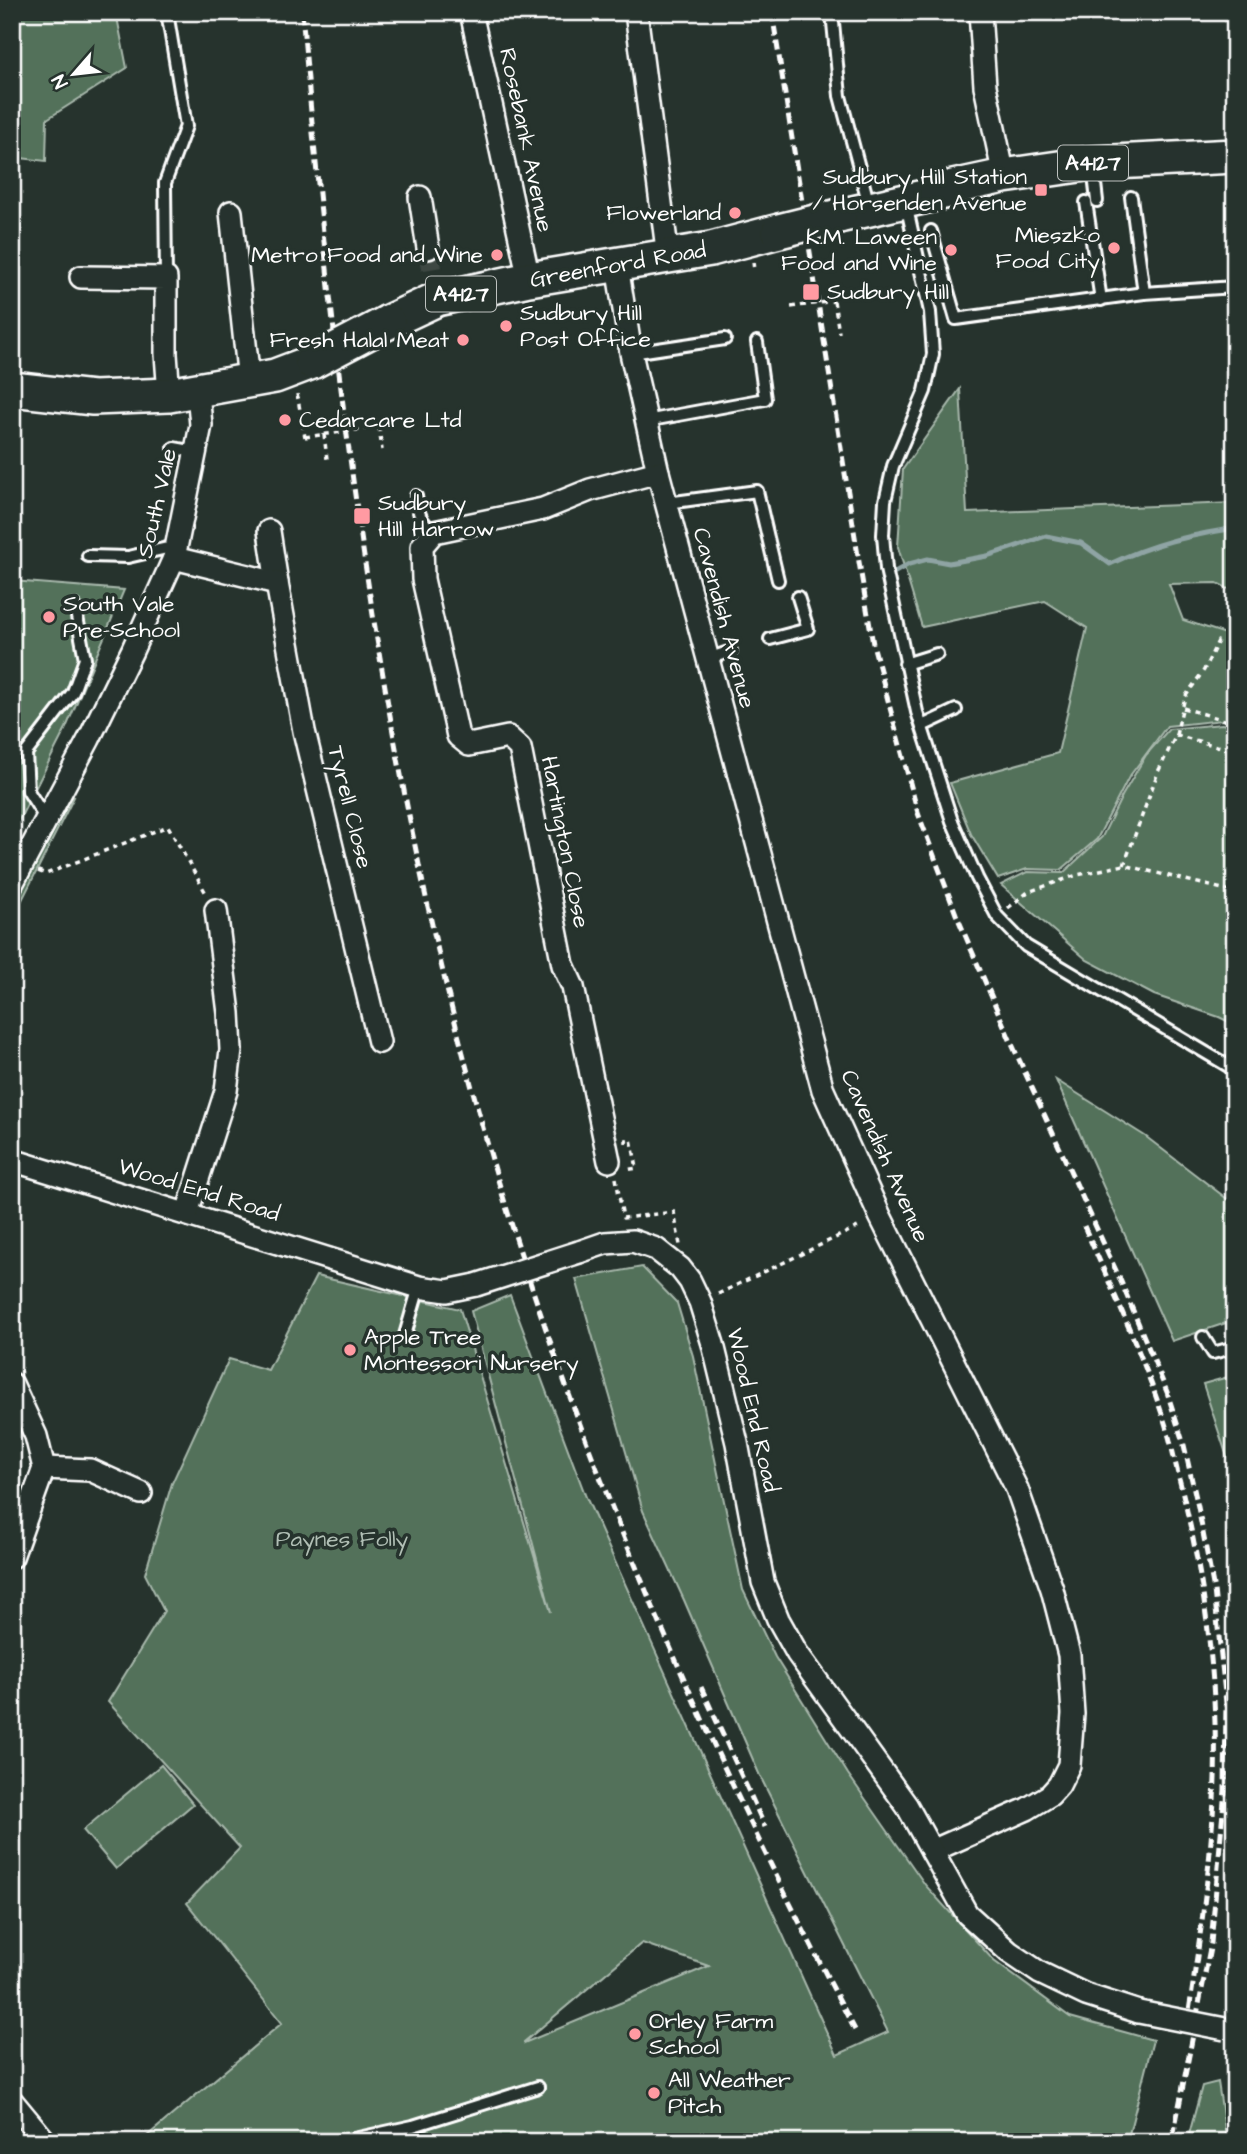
<svg xmlns="http://www.w3.org/2000/svg" width="1247" height="2154" font-family="'Architects Daughter',sans-serif">
<style>
.green{fill:#52715a;stroke:#a8b8ac;stroke-width:2;fill-rule:evenodd}
.lines{fill:none;stroke-linecap:round;stroke-linejoin:round}
.stream{stroke:#8fa4a4;stroke-width:5}
.street-tunnel{stroke:#3c4742;stroke-width:21;stroke-dasharray:21 10;stroke-linecap:butt}
.lane-casing{stroke:#fff;stroke-width:16}
.street-casing{stroke:#fff;stroke-width:26}
.primary-casing{stroke:#fff;stroke-width:38}
.path{stroke:#fff;stroke-width:3.5;stroke-dasharray:5 5;stroke-linecap:butt}
.lane{stroke:#26332d;stroke-width:10}
.street{stroke:#26332d;stroke-width:21}
.primary{stroke:#26332d;stroke-width:33}
.rail{stroke:#fff;stroke-width:5;stroke-dasharray:10 5;stroke-linecap:butt}
.street-bridge-casing{stroke:#fff;stroke-width:26;stroke-linecap:butt}
.primary-bridge-casing{stroke:#fff;stroke-width:38;stroke-linecap:butt}
.path-bridge{stroke:#fff;stroke-width:3.5;stroke-dasharray:5 5;stroke-linecap:butt}
.street-bridge{stroke:#26332d;stroke-width:21}
.primary-bridge{stroke:#26332d;stroke-width:33}
.poi-dot{fill:#ff9aa2;stroke:#26332d;stroke-width:2.5}
.labels{text-anchor:middle;dominant-baseline:central;stroke-width:7;stroke-linejoin:round;paint-order:stroke}
.shield{fill:#26332d;stroke:#bec2c0;stroke-width:2}
.shield-label{font-size:21px;font-weight:bold;fill:#fff}
.street-label{font-size:23px;fill:#fff;stroke:#26332d}
.poi-label{font-size:23px;fill:#fff;stroke:#26332d;text-anchor:start}
.park-label{font-size:23px;fill:#b1bfb5;stroke:#26332d}
</style>
<rect width="100%" height="100%" fill="#26332d"/>
<filter id="ink" filterUnits="userSpaceOnUse"><feTurbulence type="fractalNoise" baseFrequency=".0143" numOctaves="2"/><feDisplacementMap in="SourceGraphic" scale="14" xChannelSelector="R" yChannelSelector="G"/><feConvolveMatrix kernelMatrix="1 2 1 2 8 2 1 2 1" color-interpolation-filters="sRGB"/></filter>
<g filter="url(#ink)">
<g class="green">
<polygon points="12,12 116,12 127,68 47,119 46,161 12,157"/>
<polygon points="960,389 967,513 1235,503 1235,592 1217,583 1169,584 1183,620 1235,637 1235,722 1223,720 1167,726 1129,777 1097,839 1061,870 1027,869 998,879 971,834 950,783 1058,753 1087,628 1045,601 922,627 898,547 903,469"/>
<polygon points="12,581 124,590 66,728 12,834"/>
<polygon points="1222,724 1235,727 1235,1025 1219,1017 1154,995 1087,960 1001,885 1027,872 1063,873 1102,837 1122,796 1146,755 1169,729"/>
<polygon points="67,795 74,797 20,904 15,902"/>
<polygon points="1056,1080 1145,1136 1235,1205 1235,1320 1172,1341"/>
<path d="M 642,1267 L 677,1303 L 693,1356 L 743,1590 L 775,1657 L 848,1774 L 926,1886 L 994,1961 L 1070,2017 L 1153,2040 L 1127,2142 L 140,2142 L 282,2023 L 187,1903 L 240,1848 L 108,1702 L 164,1611 L 145,1574 L 172,1483 L 229,1359 L 268,1370 L 316,1276 L 460,1309 L 551,1612 L 471,1311 L 510,1295 L 586,1497 L 837,2055 L 888,2032 L 760,1776 L 684,1600 L 643,1511 L 576,1279 ZM 642,1943 L 709,1966 L 524,2043 L 524,2042 Z"/>
<polygon points="1235,1375 1235,1481 1203,1384"/>
<polygon points="161,1765 193,1804 116,1869 83,1830"/>
<polygon points="1218,2082 1227,2142 1187,2142 1202,2086"/>
</g>
<g class="lines">
<path class="stream" d="M 895,572 L 909,564 L 928,559 L 949,563 L 987,556 L 1046,536 L 1081,543 L 1110,564 C 1154,543 1187,536 1235,528"/>
<polyline class="street-tunnel" points="428,248 433,277"/>
<g class="lane-casing">
<g id="lane">
<polyline points="832,12 840,96 869,205"/>
<polyline points="1093,166 1097,201"/>
<polyline points="1131,197 1144,293"/>
<polyline points="1086,202 1101,300"/>
<polyline points="906,204 930,312 933,354 925,391 893,466 885,501 883,535 886,569 917,712 952,821 977,878 997,916 1026,946 1235,1070"/>
<polyline points="931,231 956,319 1144,293 1235,287"/>
<polyline points="166,278 165,183 186,126 167,12"/>
<polyline points="631,353 725,339"/>
<polyline points="646,421 765,399 757,342"/>
<polyline points="174,448 196,452"/>
<path d="M 416,496 C 418,512 420,522 434,532"/>
<polyline points="667,503 757,491 778,580"/>
<polyline points="88,556 128,557 176,546"/>
<polyline points="770,639 808,629 798,597"/>
<polyline points="708,659 731,651"/>
<polyline points="905,664 937,654"/>
<polyline points="922,726 956,710"/>
<polyline points="47,821 28,791 26,753 73,692 85,659 75,606"/>
<polyline points="405,1335 419,1287"/>
<polyline points="1203,1337 1213,1353 1235,1347"/>
<polyline points="340,2142 413,2126 538,2087"/>
</g>
</g>
<g class="street-casing">
<g id="street">
<polyline points="471,12 529,279"/>
<polyline points="636,12 668,257"/>
<polyline points="980,12 985,86 1004,176"/>
<polyline points="420,197 428,248"/>
<polyline points="231,212 249,381"/>
<polyline points="617,266 631,353 658,472 823,1090 880,1216 1017,1489 1052,1589 1069,1655 1073,1714 1069,1765 1059,1785 1050,1795 1027,1809 932,1851"/>
<polyline points="81,277 166,278 166,354 169,395"/>
<polyline points="269,531 277,583"/>
<polyline points="174,558 277,583 304,731 379,1042"/>
<polyline points="12,884 89,739 132,651 174,558 201,425 198,392"/>
<polyline points="12,1160 419,1287 447,1291 476,1285"/>
<polyline points="609,1161 573,987 563,965 520,748 508,737 469,745 458,736 423,579 422,546 434,532 543,509 590,490 658,472"/>
<polyline points="187,1213 226,1091 231,1050 229,1013 216,910"/>
<polyline points="579,1252 605,1243 633,1241 656,1249 680,1268 690,1281 700,1302 713,1344 737,1443 763,1582 778,1619 797,1653 907,1806 967,1914 1009,1952 1040,1973 1086,1995 1139,2012"/>
<polyline points="12,1384 36,1436 44,1468 12,1557"/>
<polyline points="44,1468 90,1470 141,1493"/>
<polyline points="12,2101 46,2142"/>
</g>
</g>
<g class="primary-casing">
<g id="primary">
<polyline points="839,216 923,197 944,192 953,187 1004,176 1093,163 1235,156"/>
<polyline points="388,322 437,299 529,279 711,249 779,231"/>
<polyline points="12,389 93,398 169,395 275,376 312,362"/>
</g>
</g>
<g class="path">
<polyline points="753,262 754,270"/>
<polyline points="834,301 839,333"/>
<polyline points="297,394 305,437"/>
<polyline points="379,427 382,450"/>
<polyline points="324,434 327,459"/>
<polyline points="1183,708 1235,723"/>
<polyline points="1176,735 1185,697 1204,670 1218,641 1235,636"/>
<polyline points="1124,865 1158,772 1176,735 1235,751"/>
<polyline points="38,871 46,874 168,826 207,895"/>
<polyline points="1008,908 1028,892 1077,875 1124,865 1235,892"/>
<polyline points="626,1143 626,1140 631,1139 637,1168 626,1170"/>
<polyline points="616,1178 623,1218 674,1212 680,1245"/>
<polyline points="718,1294 862,1225"/>
</g>
<use href="#lane" class="lane"/>
<use href="#street" class="street"/>
<use href="#primary" class="primary"/>
<g class="rail">
<path d="M 302,12 C 334,382 380,751 478,1110 C 566,1430 701,1738 855,2030"/>
<polyline points="772,12 859,562 873,644 918,813 956,914 1011,1042 1119,1277 1167,1392 1184,1445 1198,1507 1214,1590 1226,1703 1225,1790 1211,1943 1172,2142"/>
<path d="M 1084,1226 C 1112,1289 1141,1351 1163,1417 C 1170,1437 1174,1458 1179,1478 C 1204,1576 1218,1677 1215,1778 C 1212,1861 1199,1943 1187,2025"/>
<polyline points="701,1687 765,1827"/>
</g>
<g class="street-bridge-casing">
<g id="street-bridge">
<polyline points="476,1285 579,1252"/>
<polyline points="1139,2012 1225,2029"/>
</g>
</g>
<g class="primary-bridge-casing">
<g id="primary-bridge">
<polyline points="779,231 839,216"/>
<polyline points="312,362 388,322"/>
</g>
</g>
<g class="path-bridge">
<polyline points="791,307 834,301"/>
<polyline points="305,437 379,427"/>
</g>
<use href="#street-bridge" class="street-bridge"/>
<use href="#primary-bridge" class="primary-bridge"/>
</g>
</g>
<g class="poi-dot">
<rect x="1034" y="183" width="14" height="14" rx="3.5"/>
<circle cx="735" cy="213" r="7"/>
<circle cx="1114" cy="248" r="7"/>
<circle cx="951" cy="250" r="7"/>
<circle cx="497" cy="255" r="7"/>
<rect x="802" y="283" width="18" height="18" rx="3.5"/>
<circle cx="506" cy="326" r="7"/>
<circle cx="463" cy="340" r="7"/>
<circle cx="285" cy="420" r="7"/>
<rect x="353" y="507" width="18" height="18" rx="3.5"/>
<circle cx="49" cy="617" r="7"/>
<circle cx="350" cy="1350" r="7"/>
<circle cx="635" cy="2034" r="7"/>
<circle cx="654" cy="2093" r="7"/>
</g>
<g class="labels">
<g class="shield">
<rect x="1058" y="145.5" width="70" height="35" rx="5"/>
<rect x="426" y="276.5" width="70" height="35" rx="5"/>
</g>
<g class="shield-label">
<text x="1093" y="163">A4127</text>
<text x="461" y="294">A4127</text>
</g>
<g class="street-label">
<text transform="translate(526 140) rotate(78)">Rosebank Avenue</text>
<text transform="translate(618 265) rotate(-10)">Greenford Road</text>
<text transform="translate(157 503) rotate(-77)">South Vale</text>
<text transform="translate(724 618) rotate(75)">Cavendish Avenue</text>
<text transform="translate(350 807) rotate(76)">Tyrell Close</text>
<text transform="translate(565 842) rotate(79)">Hartington Close</text>
<text transform="translate(885 1156) rotate(66)">Cavendish Avenue</text>
<text transform="translate(199 1190) rotate(17)">Wood End Road</text>
<text transform="translate(753 1410) rotate(77)">Wood End Road</text>
</g>
<g class="poi-label">
<text x="1027" y="177" text-anchor="end">Sudbury Hill Station<tspan x="1027" dy="26">/ Horsenden Avenue</tspan></text>
<text x="721" y="213" text-anchor="end">Flowerland</text>
<text x="1100" y="235" text-anchor="end">Mieszko<tspan x="1100" dy="26">Food City</tspan></text>
<text x="937" y="237" text-anchor="end">K.M. Laween<tspan x="937" dy="26">Food and Wine</tspan></text>
<text x="483" y="255" text-anchor="end">Metro Food and Wine</text>
<text x="827" y="292">Sudbury Hill</text>
<text x="520" y="313">Sudbury Hill<tspan x="520" dy="26">Post Office</tspan></text>
<text x="449" y="340" text-anchor="end">Fresh Halal Meat</text>
<text x="299" y="420">Cedarcare Ltd</text>
<text x="378" y="503">Sudbury<tspan x="378" dy="26">Hill Harrow</tspan></text>
<text x="63" y="604">South Vale<tspan x="63" dy="26">Pre-School</tspan></text>
<text x="364" y="1337">Apple Tree<tspan x="364" dy="26">Montessori Nursery</tspan></text>
<text x="649" y="2021">Orley Farm<tspan x="649" dy="26">School</tspan></text>
<text x="668" y="2080">All Weather<tspan x="668" dy="26">Pitch</tspan></text>
</g>
<g class="park-label">
<text x="342" y="1539">Paynes Folly</text>
</g>
</g>
<rect width="1247" height="2154" fill="none" stroke="#26332d" stroke-width="42"/>
<rect x="21" y="21" width="1205" height="2112" fill="none" stroke="#fff" stroke-width="2.5" filter="url(#ink)"/>
<g transform="translate(74 74) rotate(242)" stroke="#26332d" stroke-width="5" paint-order="stroke">
<path d="M0-5L12 26L0 18L-12 26Z" fill="#ffffff"/>
<text y="-10" font-size="19" font-weight="bold" text-anchor="middle" fill="#ffffff">N</text>
</g>
</svg>
